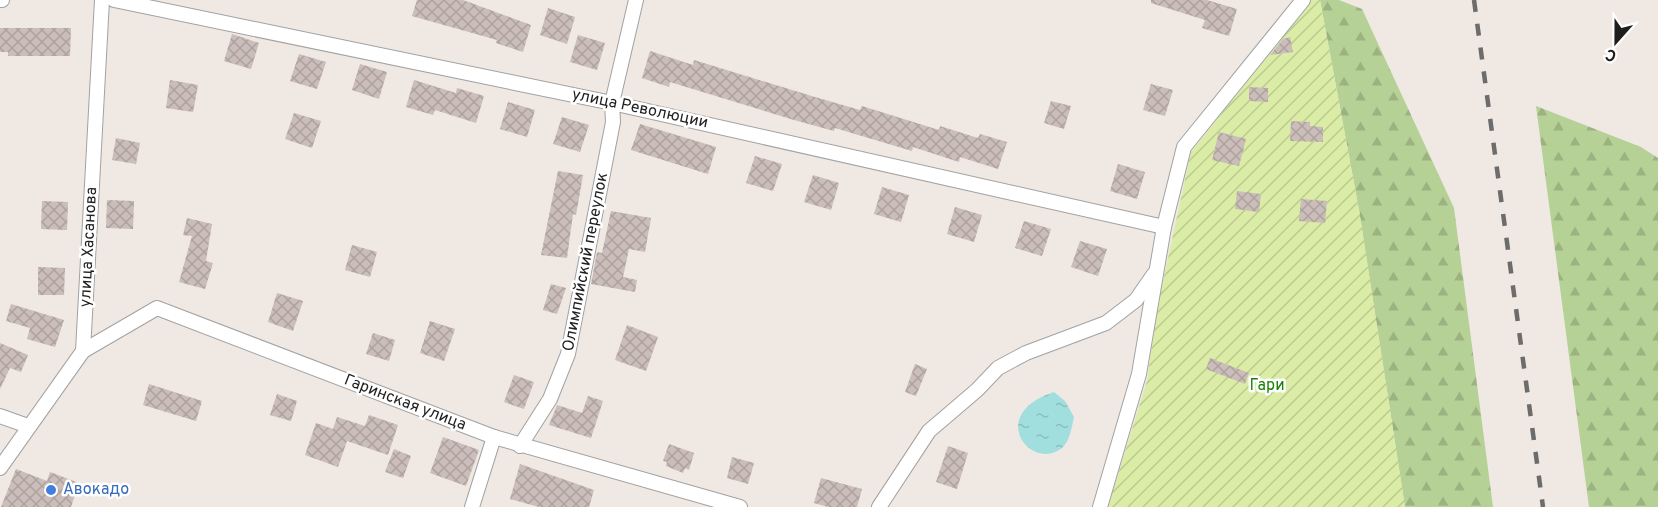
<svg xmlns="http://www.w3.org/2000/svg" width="1658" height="507" font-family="Overpass,sans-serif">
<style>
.forest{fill:url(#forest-firs)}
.garden{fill:url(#garden-furrows)}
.water{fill:url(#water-ripples)}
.building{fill:url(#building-cross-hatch)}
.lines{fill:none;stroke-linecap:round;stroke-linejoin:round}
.street-casing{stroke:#a2a2a2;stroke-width:16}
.street{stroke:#fff;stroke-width:14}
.rail{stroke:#6c6c6c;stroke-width:4.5;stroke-dasharray:12 12;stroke-linecap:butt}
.shop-dot{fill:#3f7fe0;stroke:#fff;stroke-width:2}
.labels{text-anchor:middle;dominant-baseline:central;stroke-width:5;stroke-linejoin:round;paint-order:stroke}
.street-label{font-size:16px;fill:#1e1e1e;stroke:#fff}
.park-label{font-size:16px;fill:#1b8106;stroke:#fff}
.shop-label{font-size:16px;fill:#366cbe;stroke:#fff;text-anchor:start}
</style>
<defs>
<pattern id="forest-firs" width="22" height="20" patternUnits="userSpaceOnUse" patternTransform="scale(1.5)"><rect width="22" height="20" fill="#b6d196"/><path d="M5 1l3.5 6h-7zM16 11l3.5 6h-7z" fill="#9cb381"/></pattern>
<pattern id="garden-furrows" width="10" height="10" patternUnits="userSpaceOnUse" patternTransform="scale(1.5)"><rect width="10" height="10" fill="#daeca6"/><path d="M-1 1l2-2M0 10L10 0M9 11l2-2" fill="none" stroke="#bbca8e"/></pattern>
<pattern id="water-ripples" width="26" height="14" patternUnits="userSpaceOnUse" patternTransform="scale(1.5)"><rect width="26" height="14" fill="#a1dfde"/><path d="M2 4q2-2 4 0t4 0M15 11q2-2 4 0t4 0" fill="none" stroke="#8abfbe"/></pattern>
<pattern id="building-cross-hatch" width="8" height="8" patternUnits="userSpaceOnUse" patternTransform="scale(1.5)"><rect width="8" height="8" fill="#cbbdb9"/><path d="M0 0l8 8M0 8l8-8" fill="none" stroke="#aea29f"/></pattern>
</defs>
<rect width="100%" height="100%" fill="#efe8e3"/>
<g class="forest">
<polygon points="1320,0 1339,0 1362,9 1454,208 1493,507 1405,507 1359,210"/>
<polygon points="1536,106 1641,147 1658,158 1658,507 1589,507"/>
</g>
<polygon class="garden" points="1311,0 1320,0 1359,210 1405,507 1108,507 1147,381 1157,309 1191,152"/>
<path class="water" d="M 1054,392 L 1065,401 L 1074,417 C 1072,426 1070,440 1063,447 C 1033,474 984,415 1054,392 Z"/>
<g class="building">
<polygon points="417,0 463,0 531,25 523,52 496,43 497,40 412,16"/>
<polygon points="1151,0 1207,0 1237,9 1229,36 1202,28 1205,20 1151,3"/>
<polygon points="548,8 575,17 567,44 540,35"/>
<polygon points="0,28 71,28 70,56 8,56 8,52 0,52"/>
<polygon points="232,34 259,43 251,69 224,61"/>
<polygon points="578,35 605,43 597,70 570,62"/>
<polygon points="1290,37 1293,52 1270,55 1283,39"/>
<polygon points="650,51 693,65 694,60 815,97 860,110 862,106 939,130 940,126 978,138 980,134 1007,142 998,169 960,157 959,162 913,147 912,151 835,128 834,131 794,120 670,82 669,87 642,78"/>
<polygon points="299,54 326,62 317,89 290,81"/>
<polygon points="360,64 387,72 379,99 352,90"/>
<polygon points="170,80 198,85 193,112 166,108"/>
<polygon points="414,80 456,93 457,88 484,96 476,123 435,110 433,115 406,107"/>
<polygon points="1151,84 1173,90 1165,116 1143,110"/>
<polygon points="1249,87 1268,88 1268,102 1249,101"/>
<polygon points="1051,101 1071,106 1064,129 1044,123"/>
<polygon points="508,102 535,110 527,137 500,129"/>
<polygon points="294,113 321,121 312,148 285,139"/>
<polygon points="562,117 589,125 580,152 553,144"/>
<polygon points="1291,121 1310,122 1310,126 1323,127 1323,142 1290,141"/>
<polygon points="640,124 716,147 708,174 631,150"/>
<polygon points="1219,132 1246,139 1239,166 1212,160"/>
<polygon points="116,138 140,143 136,164 112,160"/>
<polygon points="755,156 782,164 773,191 746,183"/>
<polygon points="1118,164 1145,172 1137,199 1110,191"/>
<polygon points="558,171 583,175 576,215 573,214 567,258 541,255"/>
<polygon points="813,175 839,183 831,210 804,202"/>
<polygon points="882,187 909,195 901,222 874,214"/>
<polygon points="1237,191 1261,194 1259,212 1235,209"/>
<polygon points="1301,199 1327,201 1325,223 1299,221"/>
<polygon points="107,200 134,201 133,229 106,228"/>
<polygon points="42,201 68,202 67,230 41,229"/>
<polygon points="955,207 982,215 974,242 947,234"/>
<polygon points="611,211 651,218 645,252 629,249 623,277 637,280 635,292 591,284 597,252 602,253"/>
<polygon points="187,218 212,224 206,261 213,263 205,289 179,282 192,236 183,235"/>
<polygon points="1024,221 1051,229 1042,256 1015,248"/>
<polygon points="1080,241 1107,249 1098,276 1071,267"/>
<polygon points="352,245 377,252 370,277 345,270"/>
<polygon points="38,267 65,268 64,295 38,295"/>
<polygon points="551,284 566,288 557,314 543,310"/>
<polygon points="277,293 303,301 293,331 268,322"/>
<polygon points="11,304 64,320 55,347 27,339 30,328 6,321"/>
<polygon points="430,321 455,329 444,361 420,353"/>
<polygon points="627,325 658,337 646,371 615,360"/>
<polygon points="373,333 395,340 389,361 366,354"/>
<polygon points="0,343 28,355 21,372 10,368 0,389"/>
<polygon points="1210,358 1249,373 1245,384 1206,369"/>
<polygon points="915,364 927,369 916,396 905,392"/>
<polygon points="514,375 534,382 524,409 504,402"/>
<polygon points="149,384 202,401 196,421 143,405"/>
<polygon points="277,394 297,401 291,421 270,415"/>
<polygon points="588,396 603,401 591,438 549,425 557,405 582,413"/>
<polygon points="369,415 398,425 388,455 347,441 338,467 305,455 316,423 333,429 337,417 365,426"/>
<polygon points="443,437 479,450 466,486 430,473"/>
<polygon points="669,444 694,453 689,470 685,468 683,473 666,466 667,462 663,461"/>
<polygon points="948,446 968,453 957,489 936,482"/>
<polygon points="394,449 411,456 403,478 385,472"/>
<polygon points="732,457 754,463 748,484 727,478"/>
<polygon points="520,464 594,490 589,507 539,507 510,499"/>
<polygon points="16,469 47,481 50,472 79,483 71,507 1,507"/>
<polygon points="821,478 862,489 857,507 828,507 814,503"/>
</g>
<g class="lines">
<g class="street-casing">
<g id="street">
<polyline points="0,0 2,0"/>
<polyline points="114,0 612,103 1164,227"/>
<polyline points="83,351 157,308 494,437 740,507"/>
<polyline points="0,416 28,426"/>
<polyline points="520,446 550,399 568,354 613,122 612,103 636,0"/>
<polyline points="0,468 83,351 102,0"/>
<polyline points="472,507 494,437"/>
<polyline points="879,507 929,431 977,390 998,368 1026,353 1106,323 1136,300 1154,274"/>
<polyline points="1100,507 1139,374 1164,227 1184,147 1303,0"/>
</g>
</g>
<use href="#street" class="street"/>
<polyline class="rail" points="1474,0 1543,507"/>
</g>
<circle class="shop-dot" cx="51" cy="490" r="6"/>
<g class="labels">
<g class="street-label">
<text transform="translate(640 109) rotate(12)">улица Революции</text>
<text transform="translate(89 247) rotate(-87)">улица Хасанова</text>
<text transform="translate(586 262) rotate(-79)">Олимпийский переулок</text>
<text transform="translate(405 403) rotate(21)">Гаринская улица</text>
</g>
<g class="park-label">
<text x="1267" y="386">Гари</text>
</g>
<g class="shop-label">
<text x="63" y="490">Авокадо</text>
</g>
</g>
<g transform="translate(1616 42) rotate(201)" stroke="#ffffff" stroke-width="4.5" paint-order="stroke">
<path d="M0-4.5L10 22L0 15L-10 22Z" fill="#1e1e1e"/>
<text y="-9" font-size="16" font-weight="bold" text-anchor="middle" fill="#1e1e1e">С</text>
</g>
</svg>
